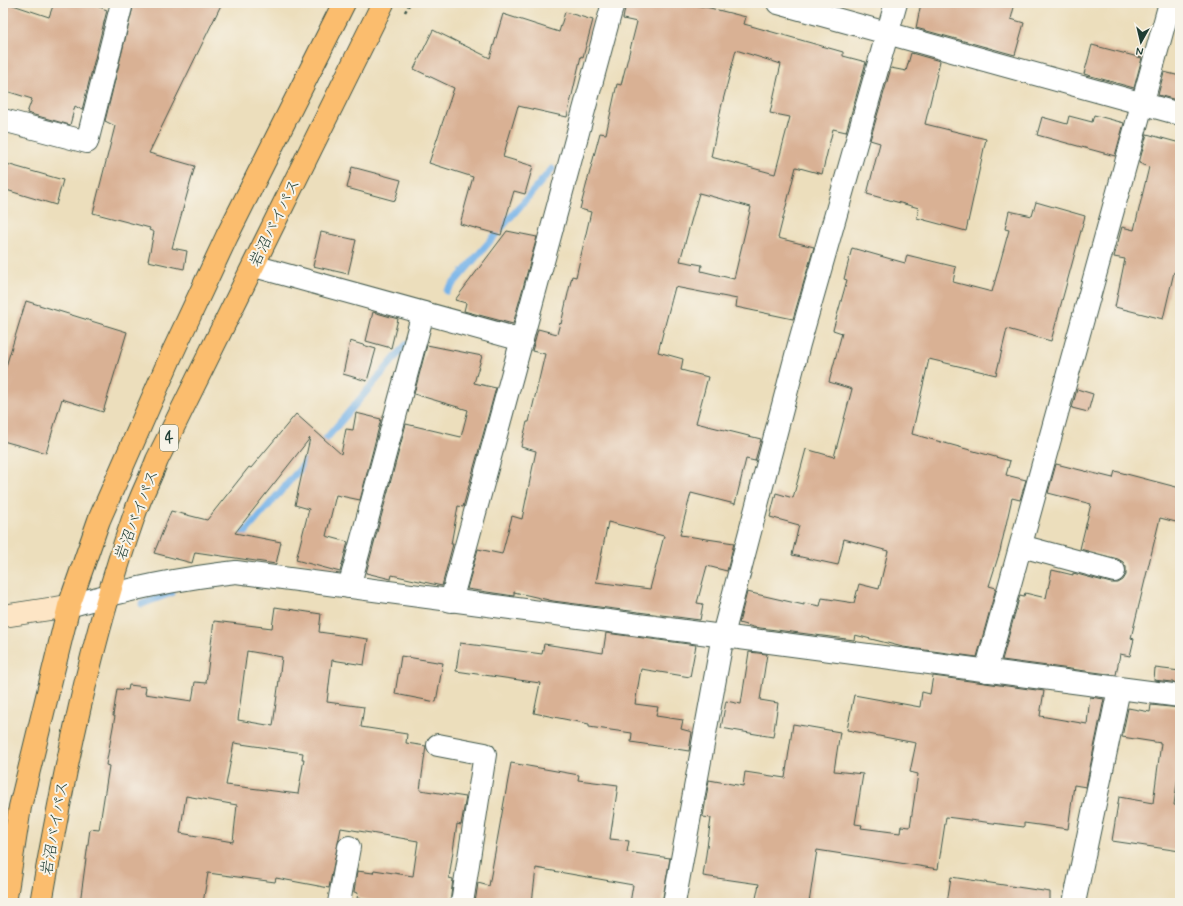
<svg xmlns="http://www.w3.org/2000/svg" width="1183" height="906" font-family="Mynerve,'Klee One',sans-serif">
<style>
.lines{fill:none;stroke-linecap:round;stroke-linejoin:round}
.stream{stroke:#77b4e9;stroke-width:7}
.building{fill:#d9b194;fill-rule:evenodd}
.street-casing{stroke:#3e5548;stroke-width:24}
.secondary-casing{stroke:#3e5548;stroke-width:24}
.highway-casing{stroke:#3e5548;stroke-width:24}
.path{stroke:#3e5548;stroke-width:2.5;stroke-dasharray:3 3;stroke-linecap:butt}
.street{stroke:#fff;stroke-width:22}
.secondary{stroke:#fde5c5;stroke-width:22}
.highway{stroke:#fbbd6e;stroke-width:22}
.labels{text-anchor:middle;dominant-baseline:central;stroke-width:4;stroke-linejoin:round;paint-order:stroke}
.shield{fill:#f7f3e8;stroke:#60746a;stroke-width:1}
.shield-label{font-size:15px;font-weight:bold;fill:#1f3d34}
.street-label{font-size:16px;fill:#1f3d34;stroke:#f7f3e8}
</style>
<rect width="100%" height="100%" fill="#f7f3e8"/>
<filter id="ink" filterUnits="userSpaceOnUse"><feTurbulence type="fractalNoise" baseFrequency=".025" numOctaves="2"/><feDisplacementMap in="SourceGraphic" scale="8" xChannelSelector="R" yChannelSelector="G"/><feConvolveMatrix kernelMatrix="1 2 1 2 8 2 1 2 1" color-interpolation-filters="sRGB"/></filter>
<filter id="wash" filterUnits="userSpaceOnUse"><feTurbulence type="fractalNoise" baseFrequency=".012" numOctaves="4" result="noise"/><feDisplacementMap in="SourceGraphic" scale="16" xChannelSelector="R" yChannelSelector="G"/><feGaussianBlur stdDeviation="0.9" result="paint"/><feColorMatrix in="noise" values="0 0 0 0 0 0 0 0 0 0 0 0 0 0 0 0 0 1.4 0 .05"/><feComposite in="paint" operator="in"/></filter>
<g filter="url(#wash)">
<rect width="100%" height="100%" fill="#ecdebc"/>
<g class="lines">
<g class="stream">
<polyline points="447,291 552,169"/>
<polyline points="319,447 406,345"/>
<polyline points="238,541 311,456"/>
<polyline points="142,604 171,593"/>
</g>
</g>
<g id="blocks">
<g class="building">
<polygon points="7,3 49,17 54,3 89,3 107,10 82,110 75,106 70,125 27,113 32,99 3,90 3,14"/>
<polygon points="134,3 222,3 149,153 195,166 172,248 187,251 184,269 148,261 154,232 149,230 150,228 93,213 115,126 105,121"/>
<path d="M 626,3 L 684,3 L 710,8 L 746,17 L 744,24 L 843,52 L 843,56 L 866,62 L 846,132 L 833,129 L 822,174 L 796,167 L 778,238 L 814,247 L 793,319 L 736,307 L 737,299 L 675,287 L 658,352 L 683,359 L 681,370 L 708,377 L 696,423 L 761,439 L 755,461 L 746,459 L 735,504 L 691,493 L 680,535 L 734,543 L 727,571 L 707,566 L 697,603 L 703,604 L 700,620 L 553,601 L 514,592 L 514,596 L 467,589 L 478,549 L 502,554 L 512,516 L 522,519 L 536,451 L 521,447 L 527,422 L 529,422 L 545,354 L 532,351 L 538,329 L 557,334 L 560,323 L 561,324 L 572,276 L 576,277 L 591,212 L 580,209 L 600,133 L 606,134 L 617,84 L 621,85 L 637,22 L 623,19 ZM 736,50 L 781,64 L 770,113 L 790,117 L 775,174 L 711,157 L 721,108 ZM 699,193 L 751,207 L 734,279 L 701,271 L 702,265 L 680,261 ZM 608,522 L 664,536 L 650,589 L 596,582 Z"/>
<polygon points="921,3 1015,3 1011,19 1024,23 1015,55 916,28"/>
<polygon points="565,12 593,20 583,57 581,56 567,117 518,106 503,157 533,166 525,194 514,191 501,235 460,224 473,177 429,163 454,88 414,69 433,30 490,58 503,14 559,32"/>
<polygon points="1092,45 1142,58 1134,88 1084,74"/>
<polygon points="911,53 940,61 925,124 986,139 966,231 917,218 919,208 867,194 880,143 870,140 891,68 906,71"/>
<polygon points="1164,72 1180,76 1180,101 1158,95"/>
<polygon points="1094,115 1124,123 1115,156 1037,135 1042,117 1067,124 1069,116 1092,122"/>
<polygon points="1147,134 1180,143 1180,273 1174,272 1163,319 1115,307 1125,259 1114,257 1122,227 1134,230 1149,167 1139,163"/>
<polygon points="3,163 63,180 56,205 3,189"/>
<polygon points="352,167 401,180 395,201 347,188"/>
<polygon points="1036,202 1085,216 1051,341 1007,329 996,375 929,359 912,434 1010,461 1006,475 1026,480 1020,500 1012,498 1000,551 989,586 996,588 977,657 903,647 855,635 854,640 753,627 739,623 747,592 804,605 804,603 820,606 822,598 854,603 859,584 879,589 888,551 844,539 838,565 792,555 799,525 770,517 776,493 793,498 806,449 834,457 852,389 829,382 842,333 833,330 847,280 844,279 852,248 905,263 907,255 956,267 953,282 992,292 1009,230 1005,229 1009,211 1032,216"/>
<polygon points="507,231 537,237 513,324 464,311 466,303 455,300"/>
<polygon points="321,232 356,240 348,274 313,266"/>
<polygon points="26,301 127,332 103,412 62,399 46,453 3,441 3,376"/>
<polygon points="373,312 398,319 391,348 366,341"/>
<polygon points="350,341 376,349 367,381 343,374"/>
<polygon points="427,345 482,356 474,383 496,388 463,507 458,506 451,544 453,544 442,586 392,575 391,579 366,573 406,424 461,437 468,410 414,394"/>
<polygon points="1077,389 1093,394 1088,412 1072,408"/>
<polygon points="356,413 381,419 360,500 336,495 326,536 348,542 340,572 296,560 309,509 295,505 310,438 235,533 281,542 276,564 195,552 192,563 154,553 171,511 207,520 249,467 251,468 296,414 341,454 346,429 353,430"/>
<polygon points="1056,464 1113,478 1115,471 1180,488 1180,523 1160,518 1131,638 1134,639 1130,656 1120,654 1116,675 1002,660 1020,595 1024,596 1025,593 1046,598 1052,570 1073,575 1073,573 1111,583 1118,583 1123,580 1126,575 1126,567 1123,562 1118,559 1080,549 1091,504 1048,493"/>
<path d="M 275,607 L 321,614 L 319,632 L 368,639 L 364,665 L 332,660 L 327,702 L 364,707 L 361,727 L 407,734 L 406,743 L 426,746 L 420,790 L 466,797 L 461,825 L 457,824 L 449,878 L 453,879 L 450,903 L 386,903 L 357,898 L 358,893 L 354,892 L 357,871 L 373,873 L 374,870 L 413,876 L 418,841 L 341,828 L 329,888 L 276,878 L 275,882 L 208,873 L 203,903 L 80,903 L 90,829 L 99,830 L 109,766 L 106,765 L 115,716 L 113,716 L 117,689 L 128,690 L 129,685 L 146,687 L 145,694 L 192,701 L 195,682 L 206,683 L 214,621 L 272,628 ZM 247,651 L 282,657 L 273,726 L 238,720 ZM 234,743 L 303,753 L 302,759 L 304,759 L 298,794 L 226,785 ZM 186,796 L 237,805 L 233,842 L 180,833 Z"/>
<polygon points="606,633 696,645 690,677 641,669 635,704 658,707 656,716 683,720 681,729 692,732 689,751 631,742 632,733 589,727 589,724 534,713 540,683 456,671 460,643 542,654 544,644 603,653"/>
<polygon points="749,652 767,654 760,700 778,703 773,737 721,728 726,701 741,704"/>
<polygon points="401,656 443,663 436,702 395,694"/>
<polygon points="1155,668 1180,671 1180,683 1154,680"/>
<polygon points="933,676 1044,691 1040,716 1087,724 1090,697 1104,699 1086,787 1074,785 1068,829 1024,823 1024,827 946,817 938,869 817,850 809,903 755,903 759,884 703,876 711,818 703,817 709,780 743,786 745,772 785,778 793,724 840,732 834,771 863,774 855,824 862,825 861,828 900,833 901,826 910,827 918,774 910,772 916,743 847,730 854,695 920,707 922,692 930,694"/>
<polygon points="1151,705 1180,708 1180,761 1174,805 1180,806 1180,851 1112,841 1119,797 1153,803 1161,743 1122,737 1128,708 1150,712"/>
<polygon points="511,763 579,775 578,780 618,785 610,839 629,841 627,852 670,858 662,903 630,903 633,885 536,868 532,903 475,903 478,883 489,886"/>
<polygon points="951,877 1050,892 1050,903 947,903"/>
</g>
</g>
</g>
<g filter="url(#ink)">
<use href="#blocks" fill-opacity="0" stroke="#3e5548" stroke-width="1"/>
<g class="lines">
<g class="street-casing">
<g id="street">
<polyline points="778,3 1180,114"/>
<polyline points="3,120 87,142 122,3"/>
<polyline points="254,266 522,340"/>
<polyline points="1021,546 1114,571"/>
<polyline points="349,587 423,313"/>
<polyline points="451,601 613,3"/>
<path d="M 69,606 C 124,590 180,578 236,572 L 1180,696"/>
<polyline points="986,671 1170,3"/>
<polyline points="438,745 485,754 462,903"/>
<polyline points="339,903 349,847"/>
<polyline points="674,903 723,635 799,344 896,3"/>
<polyline points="1074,903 1119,689"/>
</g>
</g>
<g class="secondary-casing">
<polyline id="secondary" points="3,616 69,606"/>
</g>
<g class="highway-casing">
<g id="highway">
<polyline points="5,903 20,807 69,606 99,520 171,356 227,236 344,3"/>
<path d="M 41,903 C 64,772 90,642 134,516 C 140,497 150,479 157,460 L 383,3"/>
</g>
</g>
<polyline class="path" points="405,12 410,3"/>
<use href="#street" class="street"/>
<use href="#secondary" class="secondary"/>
<use href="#highway" class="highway"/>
</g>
</g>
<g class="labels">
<rect class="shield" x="160" y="425" width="18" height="26" rx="3"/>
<g class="shield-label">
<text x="169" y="438">4</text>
</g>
<g class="street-label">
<text transform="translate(275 223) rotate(-64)">岩沼バイパス</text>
<text transform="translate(137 515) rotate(-69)">岩沼バイパス</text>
<text transform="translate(55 828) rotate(-80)">岩沼バイパス</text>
</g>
</g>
<rect width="1183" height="906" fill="none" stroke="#f7f3e8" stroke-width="16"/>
<g transform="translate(1141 42) rotate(188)" stroke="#f7f3e8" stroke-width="3" paint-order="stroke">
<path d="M0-3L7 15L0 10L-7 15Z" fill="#1f3d34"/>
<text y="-6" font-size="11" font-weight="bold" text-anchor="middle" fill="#1f3d34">N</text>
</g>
</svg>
